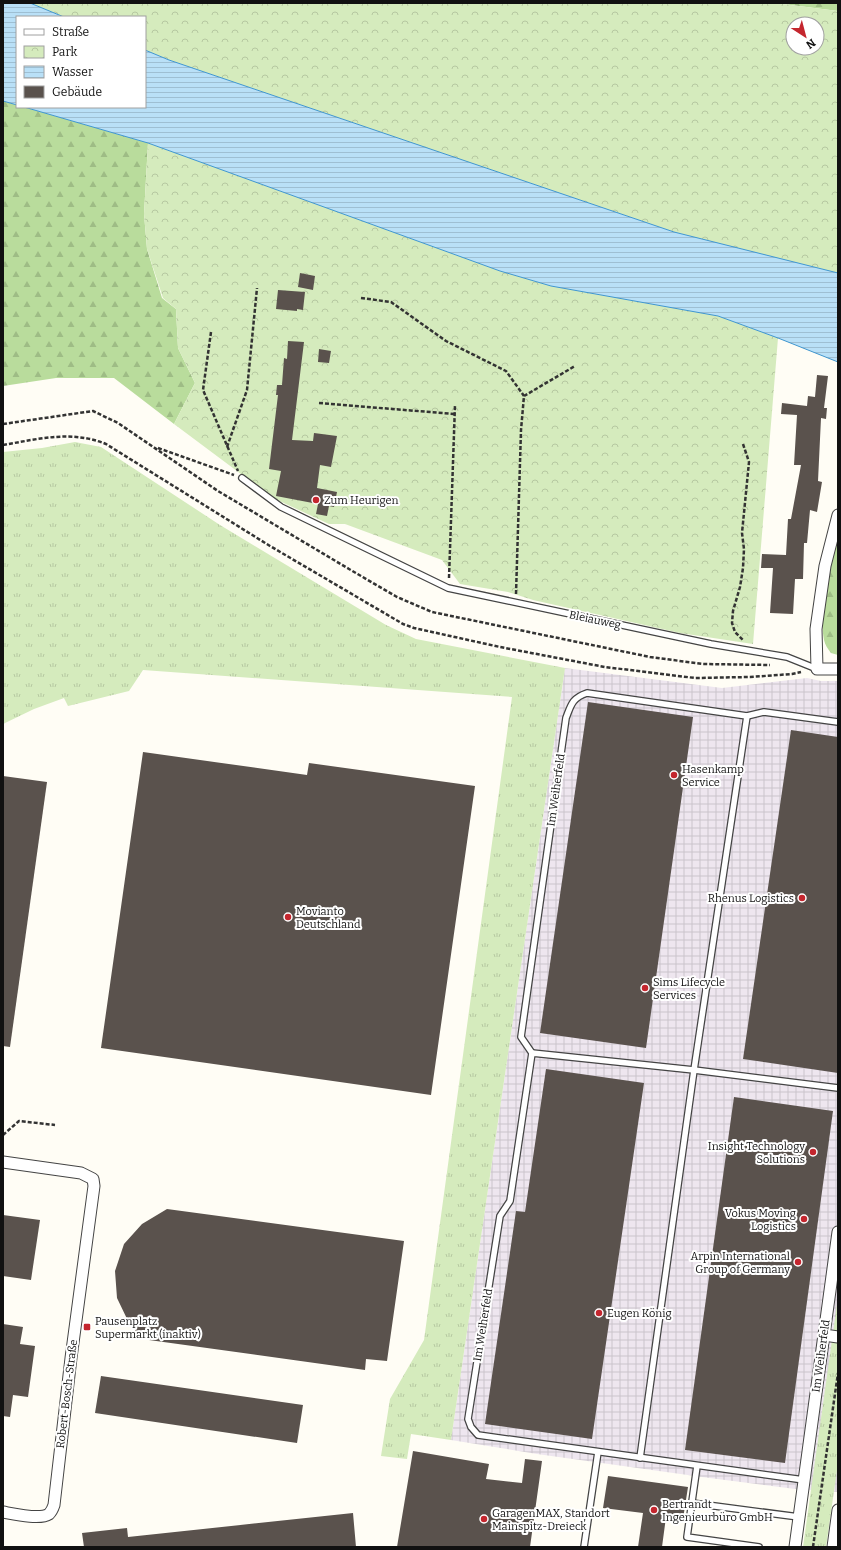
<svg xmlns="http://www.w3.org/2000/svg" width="841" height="1550" font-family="Bitter,serif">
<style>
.industrial{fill:url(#industrial-grid)}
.grass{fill:url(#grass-tufts)}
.forest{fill:url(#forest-firs)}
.park{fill:url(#park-crowns);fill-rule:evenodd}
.water{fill:url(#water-rules);stroke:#3f96cf}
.building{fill:#5a524d}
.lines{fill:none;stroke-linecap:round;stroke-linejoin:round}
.lane-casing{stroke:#444;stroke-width:8}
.street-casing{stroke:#444;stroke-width:13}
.path{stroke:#333;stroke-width:2.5;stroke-dasharray:4 2;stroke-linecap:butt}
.lane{stroke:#fff;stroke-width:5.5}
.street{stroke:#fff;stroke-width:11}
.poi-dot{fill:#c4262e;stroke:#fff;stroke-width:1.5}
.labels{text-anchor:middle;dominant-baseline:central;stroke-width:4;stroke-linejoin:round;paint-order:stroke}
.poi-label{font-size:11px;fill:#111;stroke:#fff;text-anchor:start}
.street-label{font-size:11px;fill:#111;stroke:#fff}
</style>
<defs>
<pattern id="industrial-grid" width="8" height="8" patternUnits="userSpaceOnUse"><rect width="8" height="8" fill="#eee6ef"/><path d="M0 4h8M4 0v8" fill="none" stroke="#cbc4cc"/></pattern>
<pattern id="grass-tufts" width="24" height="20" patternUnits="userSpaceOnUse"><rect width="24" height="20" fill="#d5ebbd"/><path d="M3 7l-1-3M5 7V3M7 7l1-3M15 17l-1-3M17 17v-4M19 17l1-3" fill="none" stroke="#b6c8a1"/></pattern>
<pattern id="forest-firs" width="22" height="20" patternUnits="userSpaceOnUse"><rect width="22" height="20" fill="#b9dc9c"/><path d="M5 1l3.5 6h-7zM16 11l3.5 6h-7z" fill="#9ebc85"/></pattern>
<pattern id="park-crowns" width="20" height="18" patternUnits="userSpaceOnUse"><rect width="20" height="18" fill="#d5ebbd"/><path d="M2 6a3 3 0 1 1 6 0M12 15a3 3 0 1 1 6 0" fill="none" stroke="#b6c8a1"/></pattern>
<pattern id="water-rules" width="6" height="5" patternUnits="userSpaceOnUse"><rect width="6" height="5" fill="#b9e0f7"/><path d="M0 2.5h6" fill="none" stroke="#9ebfd3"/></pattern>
</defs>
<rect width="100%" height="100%" fill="#fffdf5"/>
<polygon class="industrial" points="565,668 722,688 807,678 821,681 838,681 838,1492 795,1489 702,1477 537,1454 451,1440"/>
<g class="grass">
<polygon points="75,442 101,447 220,525 386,625 416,639 565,668 451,1440 411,1434 407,1459 381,1456 390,1399 424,1340 512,697 143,670 129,691 68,706 64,698 34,709 3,724 3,452 42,448"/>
<polygon points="838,1297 838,1463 826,1547 803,1547"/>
</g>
<g class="forest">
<polygon points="775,3 838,3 838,11"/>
<polygon points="3,101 17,105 17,107 24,107 148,143 144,214 147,249 162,298 176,309 178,348 195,383 174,424 114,378 56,378 3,386"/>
<path d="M 838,531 L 838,655 L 831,653 C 828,649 825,645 824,640 C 818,607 829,563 838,531 Z"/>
</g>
<g class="park">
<path d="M 30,3 L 775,3 L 838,11 L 838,273 L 674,232 L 169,60 L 145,50 L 145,17 L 64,17 ZM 793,24 L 817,24 L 817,48 L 793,48 Z"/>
<polygon points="148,143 500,271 551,286 718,316 778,338 753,644 680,633 533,600 508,592 460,584 442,560 345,524 329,524 273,498 174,424 195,383 178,348 176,309 163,298 147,249 144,214"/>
</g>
<g class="water">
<polygon points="3,3 30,3 64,17 17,17 17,105 3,101"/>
<polygon points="145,50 169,60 674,232 838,273 838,362 778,338 718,316 551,286 500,271 148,143 24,107 145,107"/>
</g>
<g class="building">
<polygon points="300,273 315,276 313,290 298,287"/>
<polygon points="278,290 305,292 303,310 297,309 297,311 276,309"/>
<polygon points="288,341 304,342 292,440 313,441 314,433 337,436 331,467 320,465 317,488 337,492 334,507 329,506 327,516 316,514 318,504 276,496 281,471 269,469 278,395 276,395 277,385 282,385 284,358 287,359"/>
<polygon points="319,349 331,351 329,363 318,362"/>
<polygon points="817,375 828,376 824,408 827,408 826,419 821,418 818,481 822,482 817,512 810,510 807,543 804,543 803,579 795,579 793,614 770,613 773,568 761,568 762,554 786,555 788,519 791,519 801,465 794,465 797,415 781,414 782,403 807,406 808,396 815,397"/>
<polygon points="588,702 693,717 646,1048 540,1033"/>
<polygon points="791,730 838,737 838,1073 743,1059"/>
<polygon points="143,752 307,775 309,763 475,786 431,1095 101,1048"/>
<polygon points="3,776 47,782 10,1047 3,1046"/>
<polygon points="546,1069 644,1083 592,1439 485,1424 516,1211 525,1212"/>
<polygon points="734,1097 833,1111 785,1463 685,1450"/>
<polygon points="167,1209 404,1241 387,1361 366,1359 365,1370 149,1340 139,1335 129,1323 117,1298 115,1271 124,1244 142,1224"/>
<polygon points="3,1215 40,1220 31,1280 3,1276"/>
<polygon points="3,1324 23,1327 20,1344 35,1346 28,1397 13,1395 10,1417 3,1416"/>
<polygon points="101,1376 303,1405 297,1443 95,1413"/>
<polygon points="413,1451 489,1464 486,1479 522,1483 525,1459 542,1461 530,1547 397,1547"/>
<polygon points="608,1476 688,1487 683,1519 666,1517 662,1547 638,1547 643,1513 603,1508"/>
<polygon points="353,1513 356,1547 84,1547 82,1533 127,1528 128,1537"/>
</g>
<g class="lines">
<g class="lane-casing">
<g id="lane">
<polyline points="242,478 281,507 448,588 711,644 787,657 817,669"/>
<path d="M 532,1053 L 521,1037 L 566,718 C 571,705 572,698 587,693 L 747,716 L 764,712 L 838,722"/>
<polyline points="640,1458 694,1070 747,716"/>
<polyline points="697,1466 687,1537 759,1547"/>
<polyline points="804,1480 478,1435 471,1427 468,1419 500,1216 510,1201 532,1053 694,1070 838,1088"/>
<polyline points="692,1503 799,1517"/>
<polyline points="584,1547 598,1452"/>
</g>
</g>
<g class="street-casing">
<g id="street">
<polyline points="838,515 825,566 816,629 817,669 838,669"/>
<path d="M 3,1162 L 81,1173 L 93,1179 L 94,1186 L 71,1358 L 54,1505 C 53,1508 51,1512 49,1514 C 40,1520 14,1514 3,1512"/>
<polyline points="824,1335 838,1337"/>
<polyline points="795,1547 838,1232"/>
<polyline points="833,1547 838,1510"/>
</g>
</g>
<g class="path">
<polyline points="361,298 391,302 446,341 506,371 524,396"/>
<polyline points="211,332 203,390 238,471"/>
<polyline points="319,403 454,414"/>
<polyline points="3,424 93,411 118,423 218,491 349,569 397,597 432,612 650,657 703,664 770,665"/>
<polyline points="743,444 749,462 742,533 744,549 743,568 740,587 733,611 732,623 735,632 743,640"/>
<path d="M 3,445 C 38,439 72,430 106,444 L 270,546 L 403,624 L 414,628 L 500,647 L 605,667 L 695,678 L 750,677 L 792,674 L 801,672"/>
<polyline points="227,447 247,390 257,288"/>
<polyline points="158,448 234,475"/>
<polyline points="449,578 455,405"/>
<polyline points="516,594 521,430 524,396 575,366"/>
<polyline points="3,1135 19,1121 55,1125"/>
<polyline points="813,1547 838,1373"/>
</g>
<use href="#lane" class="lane"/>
<use href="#street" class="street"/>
</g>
<g class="poi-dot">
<circle cx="316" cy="500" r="4"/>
<circle cx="674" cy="775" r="4"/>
<circle cx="802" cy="898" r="4"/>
<circle cx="288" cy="917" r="4"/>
<circle cx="645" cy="988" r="4"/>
<circle cx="813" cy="1152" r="4"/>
<circle cx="804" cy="1219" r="4"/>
<circle cx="798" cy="1262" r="4"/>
<circle cx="599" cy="1313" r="4"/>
<rect x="83" y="1323" width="8" height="8" rx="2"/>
<circle cx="654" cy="1510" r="4"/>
<circle cx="484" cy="1519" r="4"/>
</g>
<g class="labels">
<g class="poi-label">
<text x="324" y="500">Zum Heurigen</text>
<text x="682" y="769">Hasenkamp<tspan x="682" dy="13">Service</tspan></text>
<text x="794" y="898" text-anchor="end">Rhenus Logistics</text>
<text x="296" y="911">Movianto<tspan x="296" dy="13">Deutschland</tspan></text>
<text x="653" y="982">Sims Lifecycle<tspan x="653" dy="13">Services</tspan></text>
<text x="805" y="1146" text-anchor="end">Insight Technology<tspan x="805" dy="13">Solutions</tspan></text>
<text x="796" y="1213" text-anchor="end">Vokus Moving<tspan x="796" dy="13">Logistics</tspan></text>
<text x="790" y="1256" text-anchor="end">Arpin International<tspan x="790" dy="13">Group of Germany</tspan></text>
<text x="607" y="1313">Eugen König</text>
<text x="95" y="1321">Pausenplatz<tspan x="95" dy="13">Supermarkt (inaktiv)</tspan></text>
<text x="662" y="1504">Bertrandt<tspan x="662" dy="13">Ingenieurbüro GmbH</tspan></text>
<text x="492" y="1513">GaragenMAX, Standort<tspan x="492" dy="13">Mainspitz-Dreieck</tspan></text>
</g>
<g class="street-label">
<text transform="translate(595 620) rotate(12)">Bleiauweg</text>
<text transform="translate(556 790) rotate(-82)">Im Weiherfeld</text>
<text transform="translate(483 1325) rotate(-81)">Im Weiherfeld</text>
<text transform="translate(821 1356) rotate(-82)">Im Weiherfeld</text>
<text transform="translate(67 1394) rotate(-83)">Robert-Bosch-Straße</text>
</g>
</g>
<rect width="841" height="1550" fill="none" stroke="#111111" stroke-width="8"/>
<rect x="16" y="16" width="130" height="92" fill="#ffffff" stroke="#a0a0a0"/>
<rect x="24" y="29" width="20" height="6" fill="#ffffff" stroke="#a0a0a0"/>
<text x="52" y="36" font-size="12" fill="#111111">Straße</text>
<rect x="24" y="46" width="20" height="12" fill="url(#park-crowns)" stroke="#a0a0a0"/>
<text x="52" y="56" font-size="12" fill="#111111">Park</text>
<rect x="24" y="66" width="20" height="12" fill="url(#water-rules)" stroke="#a0a0a0"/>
<text x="52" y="76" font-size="12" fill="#111111">Wasser</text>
<rect x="24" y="86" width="20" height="12" fill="#5a524d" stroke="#a0a0a0"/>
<text x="52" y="96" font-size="12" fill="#111111">Gebäude</text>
<g transform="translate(805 36) rotate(144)"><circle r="19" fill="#ffffff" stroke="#a0a0a0"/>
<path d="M0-3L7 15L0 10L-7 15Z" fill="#c4262e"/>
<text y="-6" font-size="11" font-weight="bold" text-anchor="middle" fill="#111111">N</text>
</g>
</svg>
